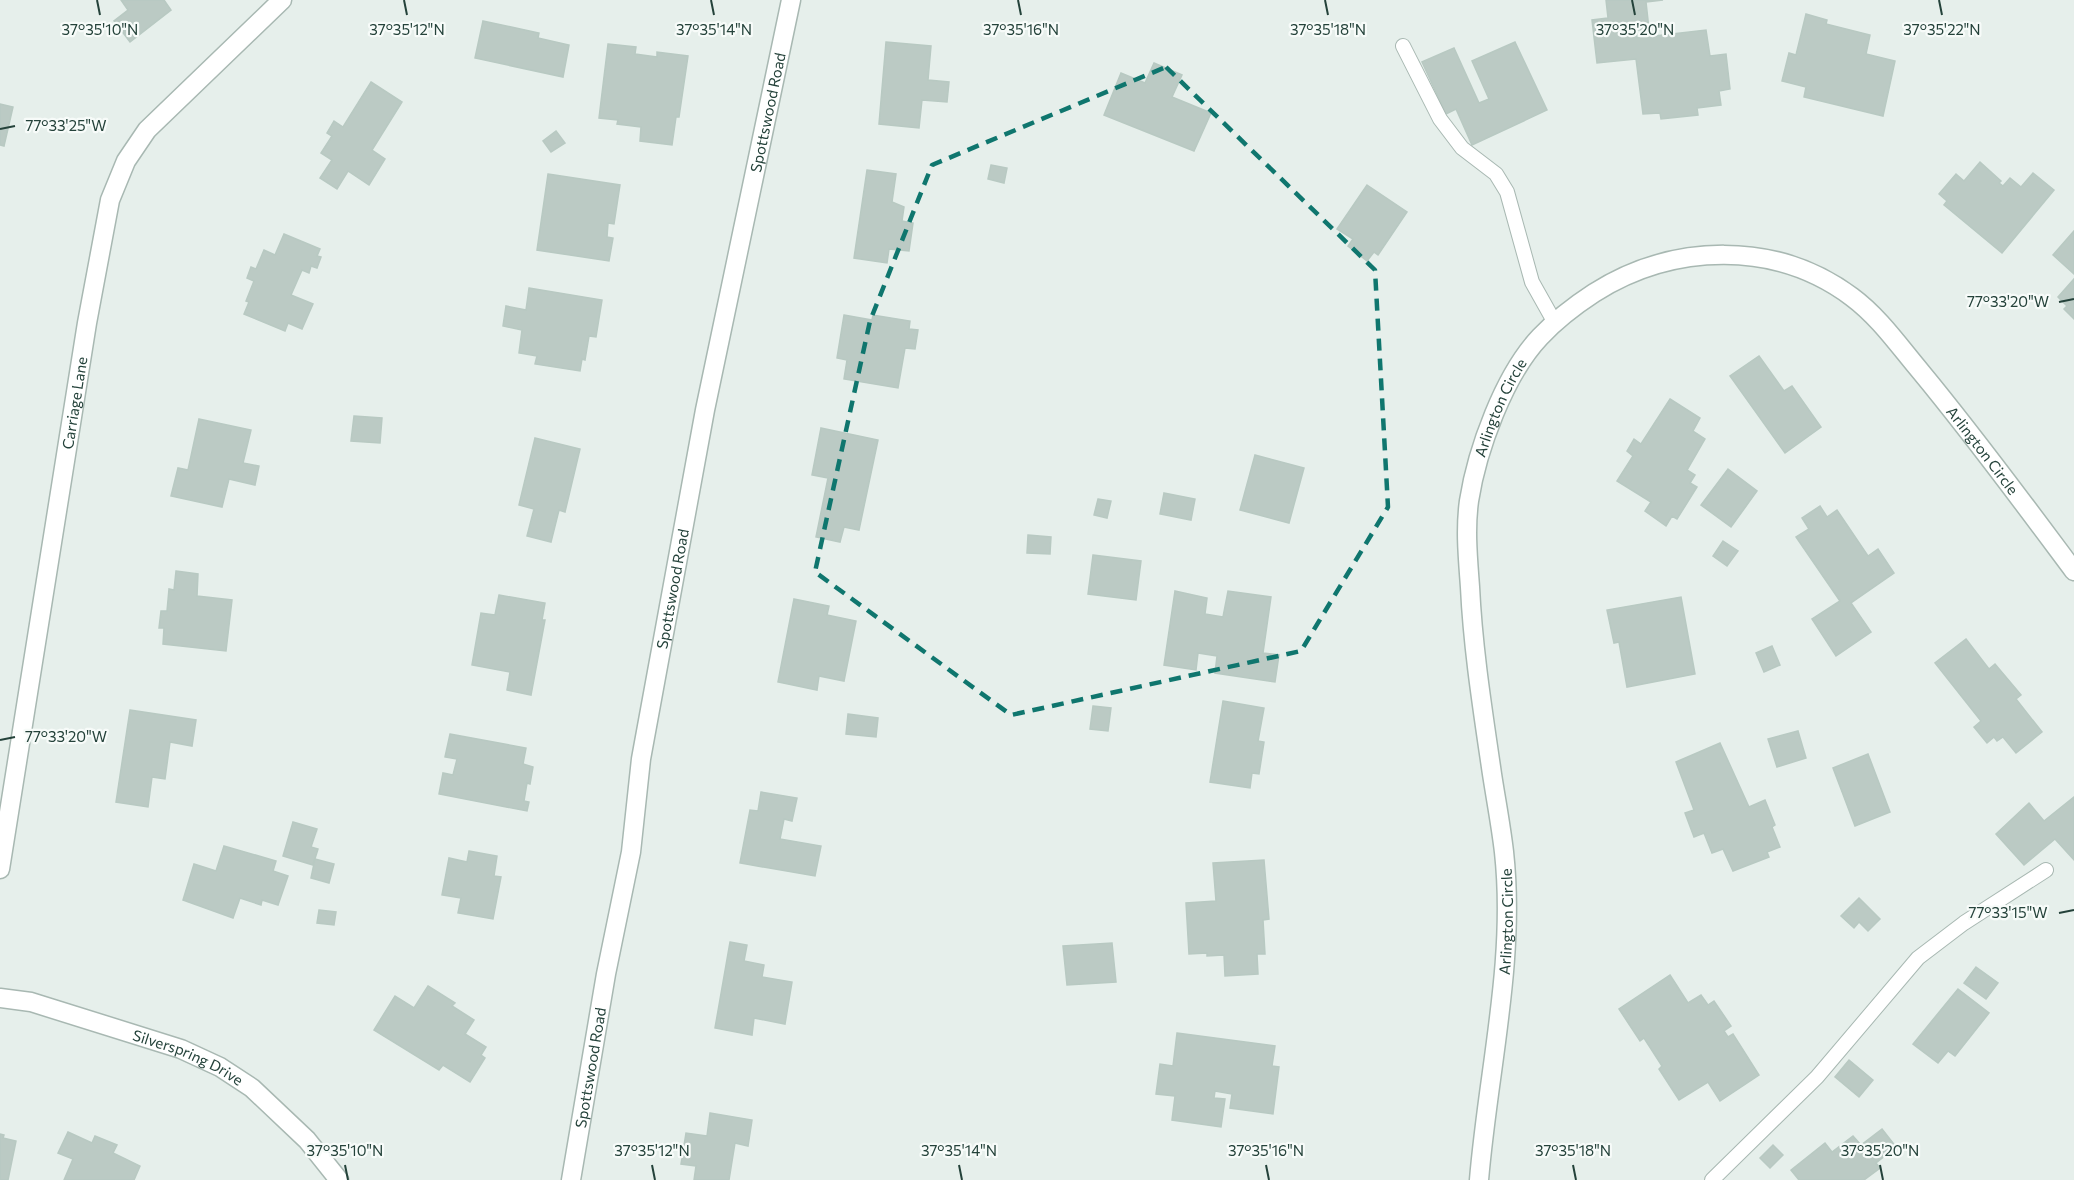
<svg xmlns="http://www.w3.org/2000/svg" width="2074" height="1180" font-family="Commissioner,sans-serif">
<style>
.building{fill:#bbcac4;stroke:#b8c9c2;stroke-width:1.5}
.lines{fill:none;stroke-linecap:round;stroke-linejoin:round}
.lane-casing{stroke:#a8b8b2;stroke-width:16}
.street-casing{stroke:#a8b8b2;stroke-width:21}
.lane{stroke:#fff;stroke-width:14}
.street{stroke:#fff;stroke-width:18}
.marked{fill:none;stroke:#0f766e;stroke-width:4.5;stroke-dasharray:12 8;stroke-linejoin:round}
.ticks{fill:none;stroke:#24423a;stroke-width:2}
.labels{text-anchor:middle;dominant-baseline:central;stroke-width:4.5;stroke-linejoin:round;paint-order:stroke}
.street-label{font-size:15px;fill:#24423a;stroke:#f7fbf9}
.ticks-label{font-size:15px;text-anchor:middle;fill:#24423a;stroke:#f7fbf9;stroke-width:4.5;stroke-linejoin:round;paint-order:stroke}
</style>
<rect width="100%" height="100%" fill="#e6efeb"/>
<g class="building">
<polygon points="121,0 164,0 171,10 130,42 114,21 128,10"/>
<polygon points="1606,0 1663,0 1646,2 1649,29 1636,30 1637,38 1706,30 1710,56 1726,54 1730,89 1719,91 1721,105 1697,108 1698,115 1661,119 1660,113 1643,114 1636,59 1597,63 1592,20 1608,18"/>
<polygon points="1806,14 1827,20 1826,24 1870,35 1866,54 1895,61 1883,116 1804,97 1806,87 1782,81 1789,53 1796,55"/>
<polygon points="483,21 539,33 538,38 569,45 563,77 475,58"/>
<polygon points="886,42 931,46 928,80 949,82 947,102 922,100 919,128 879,124"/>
<polygon points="1515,42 1547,110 1472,145 1456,109 1446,114 1422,62 1454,48 1479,103 1489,99 1472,61"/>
<polygon points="608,44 636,47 635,54 657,57 657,52 688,56 679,117 676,117 672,145 640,141 641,127 617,124 618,120 599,118"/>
<polygon points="1154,63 1182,75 1172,97 1211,113 1194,151 1104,115 1121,73 1145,83"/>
<polygon points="371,82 402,102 372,150 385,159 369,185 348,171 337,189 320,178 332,160 321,153 332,136 327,133 334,121 343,127"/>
<polygon points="0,104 13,107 4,146 0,145"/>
<polygon points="556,131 565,143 551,152 543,141"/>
<polygon points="1980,162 2001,181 1999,183 2003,186 2010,178 2021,187 2033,173 2054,190 2002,253 1944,205 1947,201 1939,194 1956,174 1964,181"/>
<polygon points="991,165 1007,168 1004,183 988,179"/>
<polygon points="867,170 896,174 892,202 904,207 902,221 913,223 909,251 889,249 887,263 854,258"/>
<polygon points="548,174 620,185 614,224 608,223 607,237 613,238 609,261 537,250"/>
<polygon points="1367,185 1407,212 1378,255 1374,252 1367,261 1348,246 1353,239 1337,229"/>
<polygon points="2074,231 2074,274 2053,255"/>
<polygon points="284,234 320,249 317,256 321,257 317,268 311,266 309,273 302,270 291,295 313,304 302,329 288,323 285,331 244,314 249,302 246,301 254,281 247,278 251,267 256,269 264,250 275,255"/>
<polygon points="2074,279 2074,319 2064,309 2067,306 2058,297"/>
<polygon points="529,288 602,300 596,337 589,336 585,360 582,359 580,371 535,364 537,356 519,353 522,330 503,326 506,306 526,310"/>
<polygon points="844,315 872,320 873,315 910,321 909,329 918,330 915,349 905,348 898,388 844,379 847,360 837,358"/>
<polygon points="1759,356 1784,391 1792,386 1821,427 1785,453 1730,376"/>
<polygon points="1670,399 1700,418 1693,431 1705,439 1687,470 1695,475 1690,483 1697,487 1677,519 1672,516 1666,526 1645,511 1651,502 1617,481 1633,456 1627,451 1634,439 1641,444"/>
<polygon points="354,416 382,418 380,443 351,441"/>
<polygon points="199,419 251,430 243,463 259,466 255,485 229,479 222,507 171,496 178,468 188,470"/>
<polygon points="821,428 878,440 859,530 844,527 840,542 816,537 828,478 812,475"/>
<polygon points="535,438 580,449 565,512 559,510 551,542 527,536 534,509 519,505"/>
<polygon points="1255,455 1304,468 1289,523 1240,510"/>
<polygon points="1728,469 1757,491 1731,527 1701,505"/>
<polygon points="1164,493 1195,499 1191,520 1160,514"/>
<polygon points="1098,499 1111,501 1107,518 1094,515"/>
<polygon points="1820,506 1827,517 1837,510 1868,556 1878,549 1894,573 1851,603 1871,632 1836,656 1812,619 1840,601 1796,537 1809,529 1802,518"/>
<polygon points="1028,535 1051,537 1050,554 1027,553"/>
<polygon points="1723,541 1738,551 1727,566 1713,556"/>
<polygon points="1093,555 1141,561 1136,600 1088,594"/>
<polygon points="176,571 198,574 197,596 232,600 226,651 163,644 164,628 159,628 161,611 167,611 169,589 174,590"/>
<polygon points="1175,591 1207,598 1205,614 1223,617 1228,591 1271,597 1263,653 1279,655 1275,682 1215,673 1217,656 1198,653 1196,670 1164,665"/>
<polygon points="499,595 545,603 542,620 545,620 531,695 507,690 510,672 472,665 481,613 495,615"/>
<polygon points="1681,597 1695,674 1627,687 1619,642 1614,643 1607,610"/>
<polygon points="794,599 829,606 827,615 856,621 844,681 819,676 817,690 778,682"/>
<polygon points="1966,639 1989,669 1995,664 2021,695 2016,699 2042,732 2016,753 2003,737 1997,741 1994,737 1987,743 1974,727 1981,721 1935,663"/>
<polygon points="1772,646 1780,665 1764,672 1756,653"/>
<polygon points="1223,701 1264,708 1258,741 1264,742 1259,774 1252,773 1250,788 1210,782"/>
<polygon points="1093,706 1111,708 1108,731 1090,729"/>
<polygon points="130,710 196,720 192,746 170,742 165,779 152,777 148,807 116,802"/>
<polygon points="848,714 878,718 876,737 846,734"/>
<polygon points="1798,731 1806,758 1777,767 1768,739"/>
<polygon points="450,734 526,748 523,764 533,767 530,784 527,783 524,801 529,802 527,811 439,794 443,773 453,775 457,759 445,757"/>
<polygon points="1720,743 1749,807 1765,800 1775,825 1772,827 1780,847 1767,852 1769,857 1733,871 1723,849 1712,853 1704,833 1694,837 1685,813 1694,810 1676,762"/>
<polygon points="1868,754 1890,812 1855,826 1833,768"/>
<polygon points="761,792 797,798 792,821 784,819 780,839 821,846 815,876 740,863 750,810 758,811"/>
<polygon points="2074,797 2074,860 2055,839 2024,865 1996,834 2029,803 2044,821"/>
<polygon points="293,822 317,829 311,847 318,849 313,865 283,856"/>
<polygon points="224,846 276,861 273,871 288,876 278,905 262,900 261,905 240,898 233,918 183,900 194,864 216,871"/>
<polygon points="469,851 497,856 494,876 501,877 493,919 458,913 461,898 442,895 449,858 467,862"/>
<polygon points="315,859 334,864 329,883 311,878"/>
<polygon points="1264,860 1269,919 1263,920 1265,954 1257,954 1258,974 1225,976 1224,955 1207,956 1207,953 1189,954 1186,903 1216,901 1213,863"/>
<polygon points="1859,898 1880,919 1868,931 1859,922 1854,928 1841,916"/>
<polygon points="319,910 336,912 334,925 317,923"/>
<polygon points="730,942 747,945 744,961 764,965 762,977 792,982 785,1024 754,1018 752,1035 715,1028"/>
<polygon points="1112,943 1116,982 1067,985 1063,946"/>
<polygon points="1976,967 1998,983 1986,999 1964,983"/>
<polygon points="1670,975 1688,1003 1701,995 1708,1005 1714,1001 1731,1026 1724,1031 1728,1037 1733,1034 1759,1075 1720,1101 1708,1082 1679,1100 1659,1069 1662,1066 1644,1038 1640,1041 1619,1009"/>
<polygon points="428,986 455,1003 452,1006 474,1020 465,1034 486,1047 481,1055 485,1058 470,1082 443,1065 439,1070 374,1030 395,996 414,1008"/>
<polygon points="1958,989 1989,1013 1955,1056 1948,1051 1938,1063 1913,1044"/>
<polygon points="1177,1033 1275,1046 1272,1066 1279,1067 1273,1114 1230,1108 1232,1094 1215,1091 1214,1098 1225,1099 1221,1127 1172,1120 1175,1096 1156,1094 1160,1064 1173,1066"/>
<polygon points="1849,1060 1873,1080 1859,1097 1835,1077"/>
<polygon points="710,1113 752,1120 748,1146 735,1143 729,1180 694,1180 696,1166 681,1164 686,1133 707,1136"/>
<polygon points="1882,1129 1896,1147 1876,1163 1880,1168 1864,1180 1799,1180 1791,1170 1825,1143 1832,1152 1853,1136 1861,1145"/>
<polygon points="68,1132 92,1143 95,1136 117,1145 113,1153 140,1166 134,1180 64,1180 73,1159 58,1153"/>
<polygon points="0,1134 4,1135 3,1138 16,1141 8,1180 0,1180"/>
<polygon points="1773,1145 1783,1155 1770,1168 1760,1158"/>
</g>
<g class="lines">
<g class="lane-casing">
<g id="lane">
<polyline points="1403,46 1440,119 1462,148 1496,174 1507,192 1532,282 1555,323"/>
<polyline points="1712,1180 1817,1077 1918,958 1964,923 2046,870"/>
</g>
</g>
<g class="street-casing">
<g id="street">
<path id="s1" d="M 0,869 L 87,323 L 110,200 L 126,161 L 147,130 L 282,0"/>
<path id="s2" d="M 0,998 L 31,1002 L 181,1049 L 220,1067 L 252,1088 L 307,1140 L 339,1180"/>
<path id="s3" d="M 571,1180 L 606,974 L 631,852 L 641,759 L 705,410 L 791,0"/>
<path id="s4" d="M 1479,1180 C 1488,1071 1516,961 1504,852 C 1501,826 1496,800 1492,774 C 1483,712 1473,650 1470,587 C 1468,559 1465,530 1469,501 C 1477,450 1504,375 1540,337 C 1556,320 1574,306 1594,293 C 1673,243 1776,240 1852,297 C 1879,317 1899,346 1921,372 C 1974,436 2024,504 2074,571"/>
</g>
</g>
<use href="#lane" class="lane"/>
<use href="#street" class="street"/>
</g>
<path class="marked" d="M 1166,67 L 1375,270 L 1388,507 L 1301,651 L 1011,715 L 815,572 L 870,321 L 932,165 Z"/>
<path class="ticks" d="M 97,0 L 100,15M 404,0 L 407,15M 711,0 L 714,15M 1018,0 L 1021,15M 1325,0 L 1328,15M 1632,0 L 1635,15M 1939,0 L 1942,15M 0,129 L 15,126M 2059,302 L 2074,299M 0,740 L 15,737M 2059,913 L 2074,910M 345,1165 L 348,1180M 652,1165 L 655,1180M 959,1165 L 962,1180M 1266,1165 L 1269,1180M 1573,1165 L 1576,1180M 1880,1165 L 1883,1180"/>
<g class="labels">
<g class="street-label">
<text stroke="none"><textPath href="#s3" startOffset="1086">Spottswood Road</textPath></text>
<text stroke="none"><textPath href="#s1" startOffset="472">Carriage Lane</textPath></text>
<text stroke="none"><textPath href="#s4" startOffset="782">Arlington Circle</textPath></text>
<text stroke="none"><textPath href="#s4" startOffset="1410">Arlington Circle</textPath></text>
<text stroke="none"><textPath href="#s3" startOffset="600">Spottswood Road</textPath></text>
<text stroke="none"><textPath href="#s4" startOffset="260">Arlington Circle</textPath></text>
<text stroke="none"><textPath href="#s2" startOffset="198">Silverspring Drive</textPath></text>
<text stroke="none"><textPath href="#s3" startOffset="114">Spottswood Road</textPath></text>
</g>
</g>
<g class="ticks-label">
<text x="100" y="35">37°35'10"N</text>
<text x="407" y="35">37°35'12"N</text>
<text x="714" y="35">37°35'14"N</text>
<text x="1021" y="35">37°35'16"N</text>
<text x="1328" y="35">37°35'18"N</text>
<text x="1635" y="35">37°35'20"N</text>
<text x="1942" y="35">37°35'22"N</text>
<text x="66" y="131">77°33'25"W</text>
<text x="2008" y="307">77°33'20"W</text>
<text x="66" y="742">77°33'20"W</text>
<text x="2008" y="918">77°33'15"W</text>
<text x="345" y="1156">37°35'10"N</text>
<text x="652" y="1156">37°35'12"N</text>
<text x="959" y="1156">37°35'14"N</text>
<text x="1266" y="1156">37°35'16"N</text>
<text x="1573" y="1156">37°35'18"N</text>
<text x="1880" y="1156">37°35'20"N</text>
</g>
</svg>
